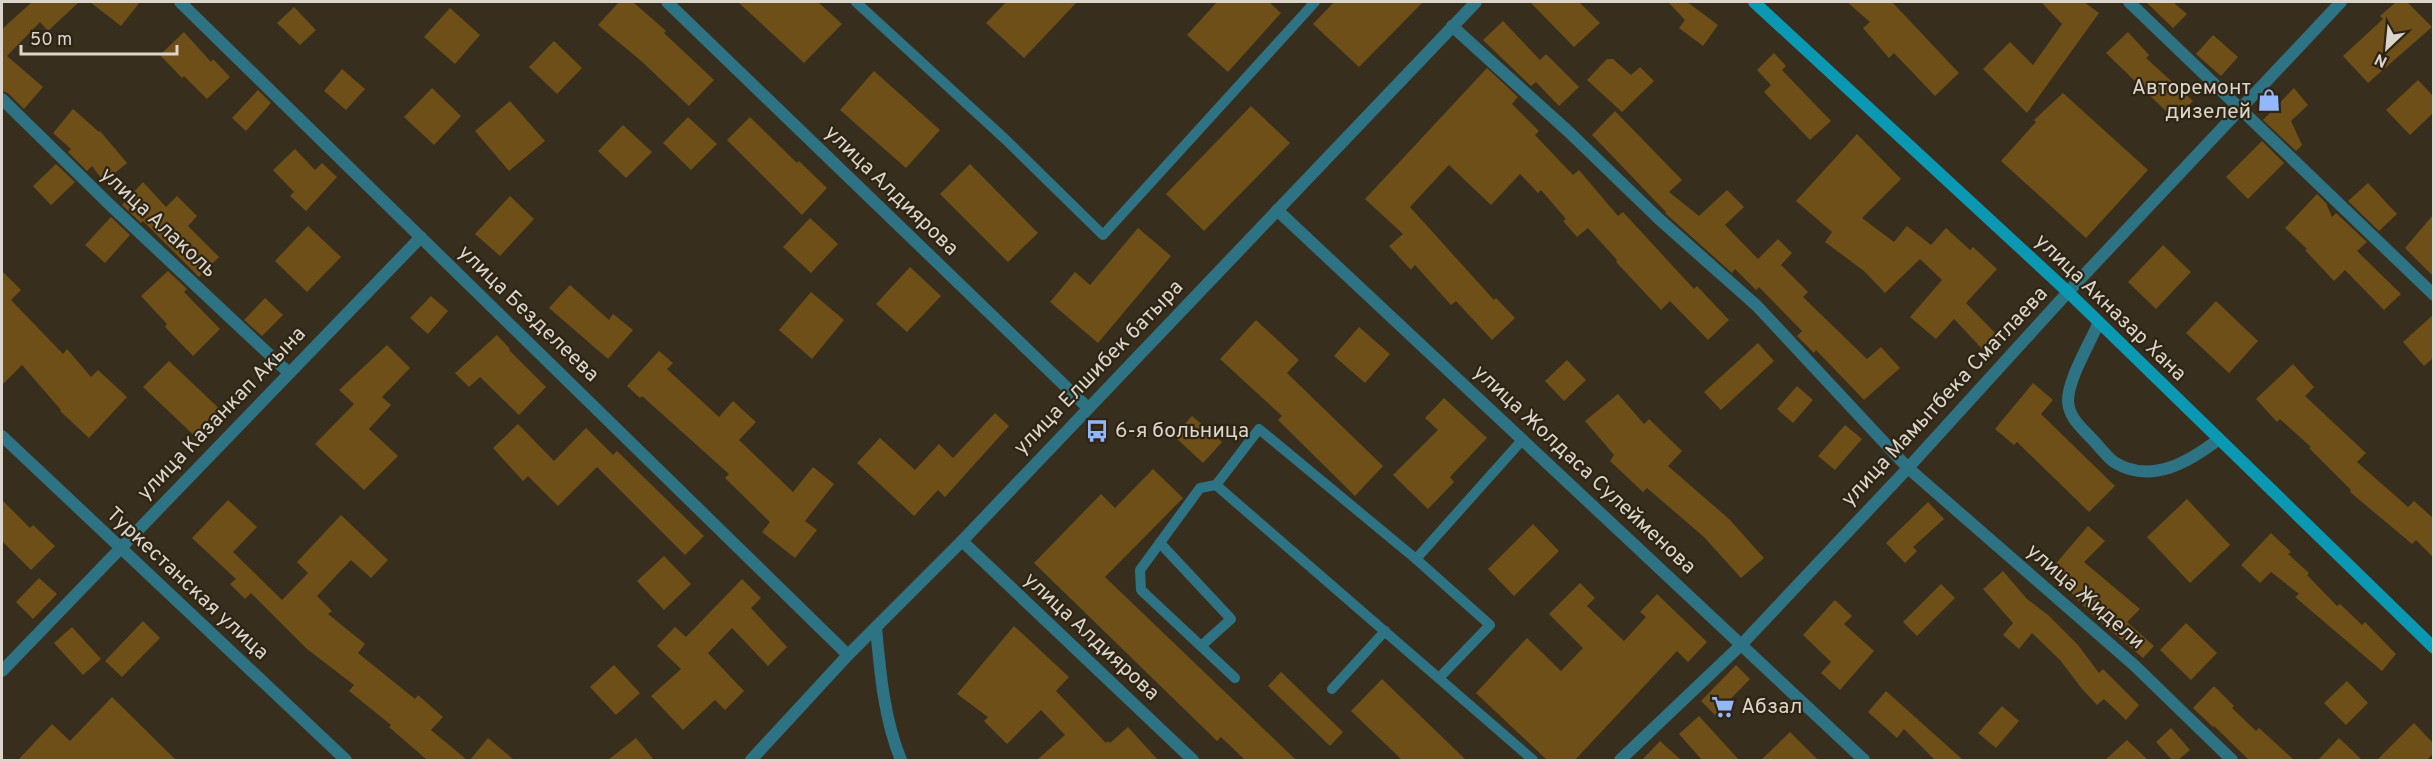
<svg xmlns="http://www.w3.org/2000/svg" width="2435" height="762" font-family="Overpass,sans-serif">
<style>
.building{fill:#6d4f17}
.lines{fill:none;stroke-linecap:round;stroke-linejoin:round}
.service{stroke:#2e7383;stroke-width:10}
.minor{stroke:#2e7383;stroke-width:12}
.tertiary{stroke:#2e7383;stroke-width:12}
.secondary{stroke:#0b98b3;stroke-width:12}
.labels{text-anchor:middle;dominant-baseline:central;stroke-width:4.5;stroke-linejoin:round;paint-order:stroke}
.poi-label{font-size:21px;fill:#dbd5cb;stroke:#2e2414;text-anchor:start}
.street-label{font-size:21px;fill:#dbd5cb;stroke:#2e2414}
</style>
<rect width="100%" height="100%" fill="#382e1e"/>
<g class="building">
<polygon points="32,2 79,2 48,31 40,22 7,56 43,87 24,109 8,93 2,91 2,29"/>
<polygon points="90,2 140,2 121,26"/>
<polygon points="619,2 633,2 666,31 664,33 714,80 689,106 640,60 598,25"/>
<polygon points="738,2 818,2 842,24 804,63"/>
<polygon points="1006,2 1077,2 1024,58 986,23"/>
<polygon points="1217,2 1269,2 1281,13 1228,72 1187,35"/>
<polygon points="1334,2 1423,2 1359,67 1313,24"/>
<polygon points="1530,2 1579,2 1600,23 1574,47"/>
<polygon points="1668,2 1687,2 1718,25 1703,46 1679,28 1685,20"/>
<polygon points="1847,2 1892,2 1959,73 1935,96 1894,53 1889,58 1863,28 1870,22"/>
<polygon points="2041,2 2084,2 2099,13 2027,113 1983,69 2010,42 2033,65 2062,24"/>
<polygon points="2146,2 2173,2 2187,14 2173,28"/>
<polygon points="2396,2 2407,2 2432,27 2368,83 2343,56 2383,19 2380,16"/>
<polygon points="294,7 316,30 300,45 277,23"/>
<polygon points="450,8 480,35 455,64 424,37"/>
<polygon points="1503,21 1540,60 1546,54 1579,87 1559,106 1536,82 1531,86 1483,40"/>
<polygon points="184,32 211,62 213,59 230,77 207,99 184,76 182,78 160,55"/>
<polygon points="2128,32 2149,55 2146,58 2193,101 2175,120 2106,53"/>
<polygon points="2213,35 2238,57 2221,76 2196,54"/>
<polygon points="554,41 582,68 557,94 529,67"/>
<polygon points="1774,53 1786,66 1782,70 1831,121 1810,140 1764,92 1771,85 1757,70"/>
<polygon points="1607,59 1613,59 1631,75 1640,67 1654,81 1622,112 1587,80"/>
<polygon points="1487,68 1518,97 1512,104 1539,131 1535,135 1573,175 1579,170 1618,216 1623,212 1694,289 1697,286 1729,320 1708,340 1670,301 1661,310 1616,262 1617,260 1588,228 1577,237 1563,221 1566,219 1541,190 1538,193 1520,174 1491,205 1449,165 1410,207 1494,300 1496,298 1515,318 1492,340 1456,301 1451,305 1415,265 1411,270 1389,246 1403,234 1365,199"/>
<polygon points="342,69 365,89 346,110 324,91"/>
<polygon points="874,71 940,130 906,168 840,110"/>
<polygon points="2418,80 2433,96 2433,113 2410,135 2386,110"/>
<polygon points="432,88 461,116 434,145 404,117"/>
<polygon points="2294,88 2308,105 2291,121 2302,145 2296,151 2263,120"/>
<polygon points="258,90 271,103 246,131 232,118"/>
<polygon points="2063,93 2148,170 2086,238 2001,161 2036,122 2034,120"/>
<polygon points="510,101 545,141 509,171 475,131"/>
<polygon points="1251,106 1290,143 1204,231 1166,194"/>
<polygon points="73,109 99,132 100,131 127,163 104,182 92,166 87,171 68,152 71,149 53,133"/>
<polygon points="1615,111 1682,180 1669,192 1699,216 1727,190 1744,207 1725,225 1758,259 1778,239 1792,253 1781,265 1808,292 1803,297 1867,359 1881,347 1900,368 1864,400 1816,350 1814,353 1797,336 1802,331 1759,287 1756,290 1735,269 1732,273 1665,213 1666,212 1592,135"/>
<polygon points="688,117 717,144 691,170 663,143"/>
<polygon points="750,117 797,163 799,161 827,188 802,215 727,140"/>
<polygon points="623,125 652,152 626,178 598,151"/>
<polygon points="1857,134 1901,179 1862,218 1894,242 1907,226 1931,245 1946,228 1970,250 1973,247 1997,269 1966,303 2001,339 1986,353 1954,319 1936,339 1910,317 1942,280 1920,259 1885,293 1864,271 1825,242 1832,232 1796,201"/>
<polygon points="2262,141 2284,163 2248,199 2226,177"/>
<polygon points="295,149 315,170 322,163 337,177 306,211 290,196 294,192 273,170"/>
<polygon points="56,164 75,182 51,205 33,186"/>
<polygon points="970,164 1038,233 1008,262 940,194"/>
<polygon points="143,182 166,207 177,196 197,216 188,226 219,257 199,277 143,221 141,223 122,205"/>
<polygon points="2368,183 2397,214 2379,231 2348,201"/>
<polygon points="2317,194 2326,203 2332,217 2336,213 2367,242 2357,251 2401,294 2384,310 2345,270 2334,281 2305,250 2307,249 2285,228"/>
<polygon points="510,196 534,219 500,256 475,234"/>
<polygon points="2433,215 2433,276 2405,248"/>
<polygon points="111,217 130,235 105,263 85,245"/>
<polygon points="810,218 838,244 811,273 783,247"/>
<polygon points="308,226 341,257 307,292 275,261"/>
<polygon points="1138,228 1171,256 1098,343 1050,302 1075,272 1090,285"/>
<polygon points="2163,245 2191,272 2156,309 2128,282"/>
<polygon points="910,267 941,296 907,332 876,304"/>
<polygon points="2,271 21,290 11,300 63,354 67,349 91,377 98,370 127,397 89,438 60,411 61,410 22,365 2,385"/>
<polygon points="168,271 187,289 184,292 220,329 193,356 165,327 167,324 141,296"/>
<polygon points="570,285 609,320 613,314 633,330 608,359 549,308"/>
<polygon points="811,292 844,320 812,359 779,330"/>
<polygon points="431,296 448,311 428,334 410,318"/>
<polygon points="265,298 283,315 262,336 244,320"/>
<polygon points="2216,301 2258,341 2229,373 2186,333"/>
<polygon points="2433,315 2433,358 2424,366 2403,342"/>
<polygon points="1256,320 1299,360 1287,373 1383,466 1355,496 1278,420 1282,416 1220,359"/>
<polygon points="1359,327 1390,354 1365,383 1334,356"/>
<polygon points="497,335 510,349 509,350 546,387 519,415 480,377 469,387 455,373"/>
<polygon points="1758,343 1774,361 1721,410 1704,392"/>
<polygon points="387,345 410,368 382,397 391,405 369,429 398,456 364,490 315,444 354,404 339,390"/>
<polygon points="659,351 673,363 667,369 719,417 733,401 756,422 739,440 793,492 813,467 834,484 805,521 817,530 795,558 762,532 770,522 725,478 729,474 642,396 640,398 627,386"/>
<polygon points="1567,360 1586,380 1564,401 1545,381"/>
<polygon points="169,361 227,416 201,442 143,387"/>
<polygon points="2293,364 2314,387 2305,396 2366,453 2357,462 2408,507 2414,501 2433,518 2433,557 2416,540 2412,544 2350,492 2351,490 2309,448 2311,447 2280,419 2277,422 2256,399"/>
<polygon points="2033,383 2053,400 2041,414 2115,486 2089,512 2017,442 2014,445 1995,429"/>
<polygon points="1797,386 1813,400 1793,423 1777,409"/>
<polygon points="1618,394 1644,424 1649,419 1682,451 1668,466 1729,519 1764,558 1741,578 1704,537 1647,488 1643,492 1610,461 1614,455 1585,421"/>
<polygon points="1444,398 1487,438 1450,477 1454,482 1428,509 1393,475 1438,430 1425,418"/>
<polygon points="995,413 1009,426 945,497 938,490 914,516 857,463 880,438 915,470 939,444 953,458"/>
<polygon points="1192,416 1222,442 1203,463 1174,436"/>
<polygon points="518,424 554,461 586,428 613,455 617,451 704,536 685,555 597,467 558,506 528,476 523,481 493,448"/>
<polygon points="1845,425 1862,439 1835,470 1818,456"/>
<polygon points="1153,469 1183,498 1105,577 1296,760 1245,760 1221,737 1217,741 1034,563 1101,494 1115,508"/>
<polygon points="2187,499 2230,545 2190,583 2147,537"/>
<polygon points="2,500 30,528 33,525 55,546 31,570 2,541"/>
<polygon points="228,500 257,527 233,552 282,600 308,573 297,562 341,515 388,560 371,578 351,560 317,596 332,611 328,614 365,644 358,653 415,699 418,695 443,717 431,730 467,760 427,760 389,727 391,725 349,691 354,685 307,649 251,593 245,599 230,584 236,579 192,538"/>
<polygon points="1928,502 1944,519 1913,547 1917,551 1905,563 1886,543"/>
<polygon points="1533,524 1559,551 1514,596 1488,569"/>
<polygon points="2088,526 2105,541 2084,562 2140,609 2127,622 2154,646 2143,658 2100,621 2074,597 2075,596 2047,574"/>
<polygon points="2271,533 2291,552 2288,554 2309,573 2307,575 2337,606 2340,604 2362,625 2365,622 2396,654 2382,671 2295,597 2299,594 2271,572 2260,583 2241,565"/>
<polygon points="664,556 691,584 664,610 637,581"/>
<polygon points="2003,571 2027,599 2048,615 2078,645 2099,673 2103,669 2139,705 2126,720 2104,699 2097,705 2082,689 2060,660 2032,633 2019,649 2003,635 2013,623 1983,589"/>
<polygon points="39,578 57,594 33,619 16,602"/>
<polygon points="742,579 761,598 751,608 787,647 768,666 732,628 708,653 744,691 725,710 715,700 683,730 651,696 681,669 657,646 675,627 686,637"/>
<polygon points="1580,583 1595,598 1587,606 1624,641 1646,617 1640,612 1657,594 1707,642 1688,662 1677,651 1575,760 1547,760 1476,693 1527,638 1561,671 1583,648 1549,614"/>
<polygon points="1941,584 1955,598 1917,636 1903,622"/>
<polygon points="1835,600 1852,616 1844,624 1874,651 1840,690 1821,673 1831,662 1803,635"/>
<polygon points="143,621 160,638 122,677 105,661"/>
<polygon points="2186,623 2217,653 2191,680 2160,650"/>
<polygon points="1014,626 1069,677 1056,691 1106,743 1108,741 1110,743 1128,727 1158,760 1037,760 1065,735 1041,710 1007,744 984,721 988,717 957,694"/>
<polygon points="72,627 101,659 83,675 54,643"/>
<polygon points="614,665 640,693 616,715 590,687"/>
<polygon points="1736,665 1750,679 1715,715 1701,701"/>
<polygon points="1281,672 1343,732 1330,746 1268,686"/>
<polygon points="1382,679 1466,760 1402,760 1351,711"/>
<polygon points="2347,681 2368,703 2346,725 2324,703"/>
<polygon points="2214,686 2234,706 2232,708 2256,731 2259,728 2294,760 2249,760 2214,726 2213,727 2193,708"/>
<polygon points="1886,691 1963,760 1935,760 1904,729 1897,738 1868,712"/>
<polygon points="112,697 176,760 18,760 52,724 70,741"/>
<polygon points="2002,706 2019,721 1996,748 1978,733"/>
<polygon points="1699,716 1739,760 1702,760 1679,734"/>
<polygon points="2414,723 2433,743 2433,754 2427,760 2377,760"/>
<polygon points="2171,728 2190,750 2178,760 2172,760 2156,742"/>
<polygon points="1790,732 1818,760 1761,760"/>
<polygon points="488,738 514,760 470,760"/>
<polygon points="636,738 654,760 608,760"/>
<polygon points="2339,738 2362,760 2318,760"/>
<polygon points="2127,740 2148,760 2105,760"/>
<polygon points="1660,741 1681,760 1642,760"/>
</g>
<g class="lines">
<g class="service">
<polyline points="856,2 1005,139 1103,235 1315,2"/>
<polyline points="1216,485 1259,429 1416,559 1490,625 1439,678"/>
<polyline points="1160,543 1231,619 1201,646"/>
<polyline points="1416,559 1523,439"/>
<polyline points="1235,678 1141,590 1140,570 1200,488 1216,485 1533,760"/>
<polyline points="1332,689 1385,631"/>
</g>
<g class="minor">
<polyline points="180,2 848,655"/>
<polyline points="667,2 1088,408"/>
<polyline points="2129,2 2434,295"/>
<polyline points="1452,26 1569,132 1659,219 1757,306 1908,468 2134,665 2232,760"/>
<polyline points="2,99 109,204 289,373"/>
<polyline points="1277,210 1864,760"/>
<path d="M 2098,324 C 2089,345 2068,379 2068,401 C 2069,418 2081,427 2092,439 C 2099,446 2106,456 2114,462 C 2151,485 2189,462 2219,439"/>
<polyline points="962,541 1193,760"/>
<path d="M 876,627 C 880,672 884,719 901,760"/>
<polyline points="2,671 421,237"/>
<polyline points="1620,760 1742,644 1908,468 2068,292 2341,2"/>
</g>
<g class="tertiary">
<polyline points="2,436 346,760"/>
<polyline points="751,760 848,655 962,541 1476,2"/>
</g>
<polyline class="secondary" points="1754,2 2068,292 2434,648"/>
</g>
<defs>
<g id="shop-bare" transform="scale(1.8)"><path d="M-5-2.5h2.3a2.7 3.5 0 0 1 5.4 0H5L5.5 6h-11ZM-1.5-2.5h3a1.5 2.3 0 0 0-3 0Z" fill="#92b7fd" stroke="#2e2414" stroke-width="2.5" paint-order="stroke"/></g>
<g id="bus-bare" transform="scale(1.8)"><path d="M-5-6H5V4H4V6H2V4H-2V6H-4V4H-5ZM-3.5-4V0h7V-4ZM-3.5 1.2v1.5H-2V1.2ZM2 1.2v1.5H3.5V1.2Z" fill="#92b7fd" stroke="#2e2414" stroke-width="2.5" paint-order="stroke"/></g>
<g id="supermarket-bare" transform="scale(1.8)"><path d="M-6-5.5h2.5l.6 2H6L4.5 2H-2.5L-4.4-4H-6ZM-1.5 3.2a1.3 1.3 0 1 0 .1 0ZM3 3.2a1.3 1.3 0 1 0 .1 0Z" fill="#92b7fd" stroke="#2e2414" stroke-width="2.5" paint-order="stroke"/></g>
</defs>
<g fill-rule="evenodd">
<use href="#shop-bare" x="2269" y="100"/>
<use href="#bus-bare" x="1097" y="431"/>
<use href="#supermarket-bare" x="1723" y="707"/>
</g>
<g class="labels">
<g class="poi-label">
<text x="2251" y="88" text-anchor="end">Авторемонт<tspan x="2251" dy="24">дизелей</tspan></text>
<text x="1115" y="431">6-я больница</text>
<text x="1741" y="707">Абзал</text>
</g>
<g class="street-label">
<text transform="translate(891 191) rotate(44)">улица Алдиярова</text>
<text transform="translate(158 223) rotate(43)">улица Алаколь</text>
<text transform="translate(2110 308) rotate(44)">улица Акназар Хана</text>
<text transform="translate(528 314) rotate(44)">улица Безделеева</text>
<text transform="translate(1099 368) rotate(-46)">улица Елшибек батыра</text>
<text transform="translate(1945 397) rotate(-47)">улица Мамытбека Сматлаева</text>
<text transform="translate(222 414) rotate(-46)">улица Казанкап Акына</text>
<text transform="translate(1584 470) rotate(43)">улица Жолдаса Сулейменова</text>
<text transform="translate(187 584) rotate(43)">Туркестанская улица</text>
<text transform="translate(2085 597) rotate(41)">улица Жидели</text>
<text transform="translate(1091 637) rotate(43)">улица Алдиярова</text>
</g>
</g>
<rect width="2435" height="762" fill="none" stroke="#dbd5cb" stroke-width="6"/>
<g transform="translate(2387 48) rotate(206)" stroke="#2e2414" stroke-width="4.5" paint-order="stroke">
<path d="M0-4.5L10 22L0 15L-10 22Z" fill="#dbd5cb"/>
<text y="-9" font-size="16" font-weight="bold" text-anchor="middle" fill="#dbd5cb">N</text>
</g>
<path d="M21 45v9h156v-9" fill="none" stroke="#dbd5cb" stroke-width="3"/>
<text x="30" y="45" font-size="18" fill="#dbd5cb" stroke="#2e2414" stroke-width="4.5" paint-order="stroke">50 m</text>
</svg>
